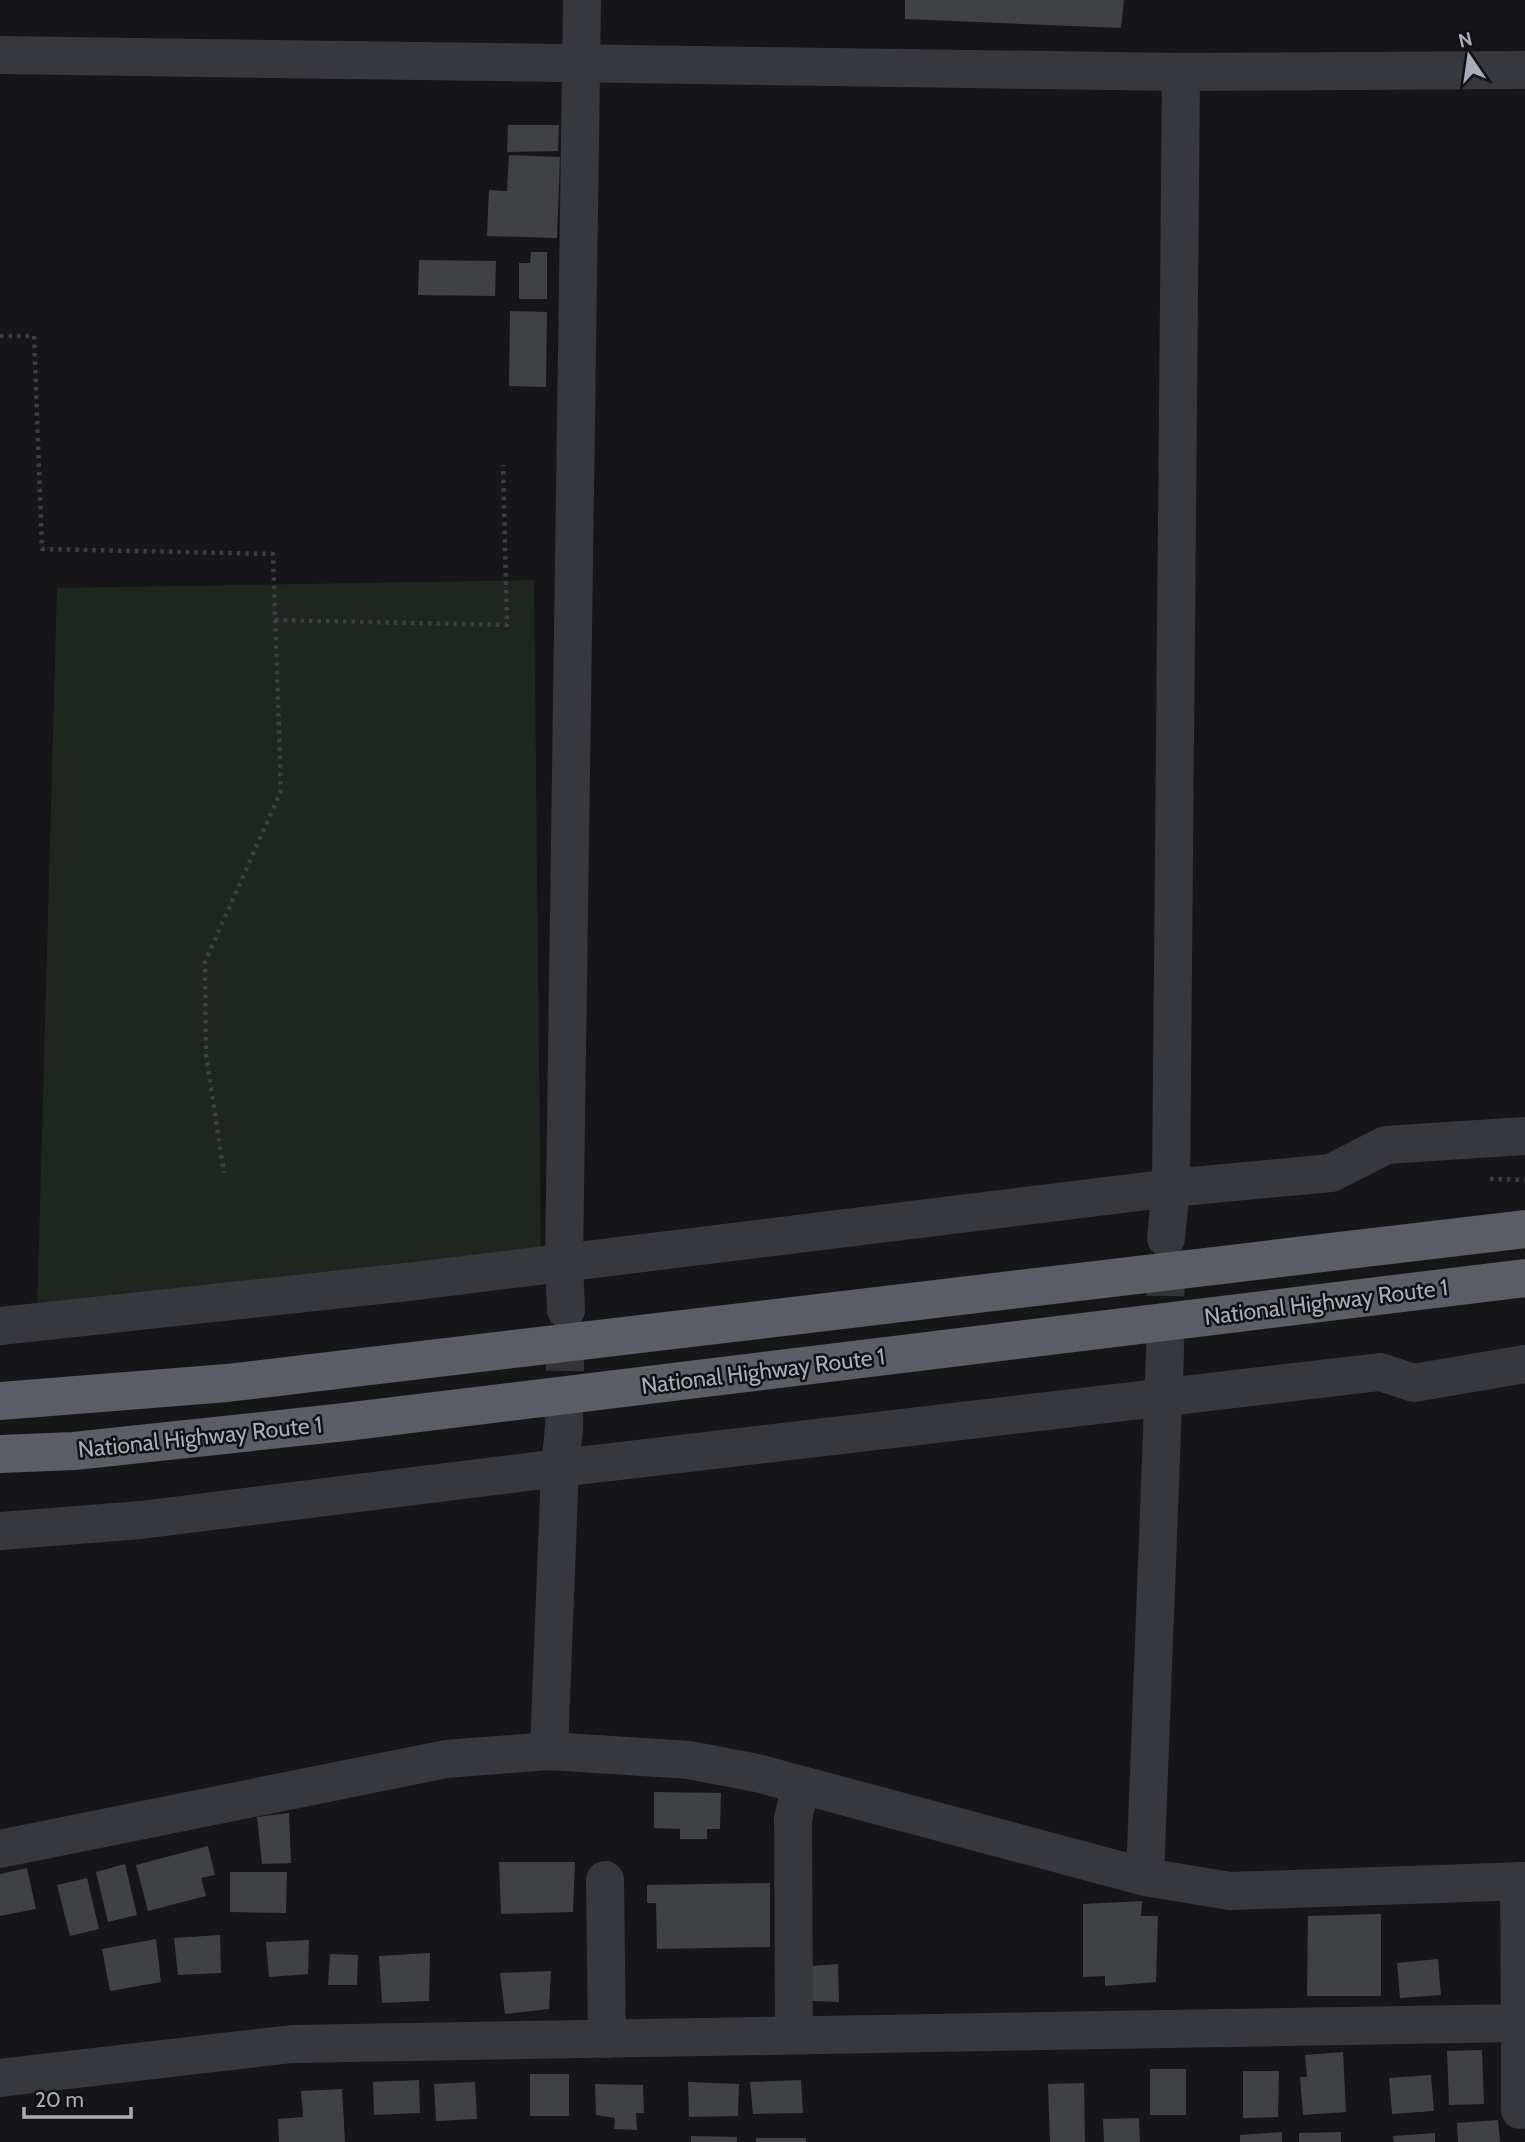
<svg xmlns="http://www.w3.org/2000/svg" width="1525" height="2142" font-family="Cabin,sans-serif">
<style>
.green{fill:#1e261f}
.building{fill:#404145}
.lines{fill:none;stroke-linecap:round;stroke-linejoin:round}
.minor-tunnel{stroke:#333438;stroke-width:38;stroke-dasharray:38 19;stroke-linecap:butt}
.path{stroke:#3d3f44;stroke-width:4.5;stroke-dasharray:3.5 5;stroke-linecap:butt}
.minor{stroke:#37383d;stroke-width:38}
.trunk{stroke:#5b5e65;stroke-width:38}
.labels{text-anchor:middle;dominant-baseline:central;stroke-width:5;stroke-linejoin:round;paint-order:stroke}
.street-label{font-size:23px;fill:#a8adb8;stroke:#111113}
</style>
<rect width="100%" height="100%" fill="#161618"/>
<polygon class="green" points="534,580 541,1248 37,1313 57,588"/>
<g class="building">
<polygon points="905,0 1124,0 1121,28 905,19"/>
<polygon points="508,125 559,125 558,151 507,152"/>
<polygon points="509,155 560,157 557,238 487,236 489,190 507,191"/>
<polygon points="531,252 547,252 547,299 519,299 519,263 530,263"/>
<polygon points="419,260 496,261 495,296 418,295"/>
<polygon points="510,311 547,312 546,387 509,386"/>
<polygon points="654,1792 721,1793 720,1829 707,1829 707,1839 680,1839 680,1829 654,1828"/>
<polygon points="289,1813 291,1863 262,1864 257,1817"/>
<polygon points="208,1846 215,1875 201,1878 206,1896 148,1911 136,1865"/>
<polygon points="499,1862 575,1862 573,1912 501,1914"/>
<polygon points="125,1864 137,1915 108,1922 96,1872"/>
<polygon points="27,1868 36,1909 0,1916 0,1874"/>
<polygon points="230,1872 287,1872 286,1913 230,1912"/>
<polygon points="87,1878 99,1929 70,1936 57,1885"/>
<polygon points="770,1883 770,1947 657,1949 656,1903 647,1903 647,1885"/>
<polygon points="1142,1901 1141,1916 1158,1916 1156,1982 1105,1986 1105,1976 1083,1977 1083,1904"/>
<polygon points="1381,1914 1381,1996 1307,1996 1308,1916"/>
<polygon points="220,1935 221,1973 178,1975 174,1938"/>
<polygon points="156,1939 161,1982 110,1991 102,1949"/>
<polygon points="309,1940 308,1974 269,1977 266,1942"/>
<polygon points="430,1953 429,2001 382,2003 379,1956"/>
<polygon points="330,1954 358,1955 357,1985 328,1985"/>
<polygon points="1438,1959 1441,1995 1400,1998 1397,1963"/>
<polygon points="838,1964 839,2002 812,2001 810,1966"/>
<polygon points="551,1971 549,2009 505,2014 500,1973"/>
<polygon points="1482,2050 1484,2104 1449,2105 1447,2051"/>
<polygon points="1343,2052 1346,2112 1303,2115 1300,2077 1307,2077 1305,2055"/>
<rect x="1150" y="2069" width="36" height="46"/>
<polygon points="1243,2071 1279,2071 1278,2117 1243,2118"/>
<rect x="530" y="2074" width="39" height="42"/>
<polygon points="1431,2075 1434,2111 1392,2114 1389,2078"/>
<polygon points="419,2080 420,2113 374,2115 373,2082"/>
<polygon points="801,2080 803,2113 753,2114 750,2082"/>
<polygon points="475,2082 477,2119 436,2121 434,2084"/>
<polygon points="688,2082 739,2084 738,2116 689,2117"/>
<polygon points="1084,2083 1085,2142 1050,2142 1048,2084"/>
<polygon points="595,2084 643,2085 644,2113 636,2113 637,2130 614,2129 615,2118 596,2115"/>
<polygon points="342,2089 345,2142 279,2142 278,2119 303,2117 301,2091"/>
<polygon points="1139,2118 1140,2142 1104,2142 1103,2119"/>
<polygon points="1498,2120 1500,2142 1458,2142 1457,2123"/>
<polygon points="1282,2132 1282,2142 1240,2142 1240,2135"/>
<polygon points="1341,2132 1341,2142 1299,2142 1299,2133"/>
<polygon points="1435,2133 1435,2142 1394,2142 1393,2136"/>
<polygon points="691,2136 737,2137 737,2142 691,2142"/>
<rect x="756" y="2138" width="50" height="4"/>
</g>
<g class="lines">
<g class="minor-tunnel">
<polyline points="1165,1353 1166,1240"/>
<polyline points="564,1428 566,1311"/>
</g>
<g class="path">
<polyline points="0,336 34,336 42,549 273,554 281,791 205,962 206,1055 224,1173"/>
<polyline points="275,620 507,625 503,465"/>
<polyline points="1490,1179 1525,1180"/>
</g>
<g class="minor">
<polyline points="0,55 1181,72 1525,70"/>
<polyline points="1166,1238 1171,1188 1181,72"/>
<polyline points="566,1310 564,1263 582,0"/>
<polyline points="0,1326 416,1281 1171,1188 1331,1173 1386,1145 1525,1136"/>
<polyline points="0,1531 141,1520 560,1468 1380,1372 1414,1383 1525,1364"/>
<polyline points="549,1751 560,1468 564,1428"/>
<polyline points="0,1849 446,1759 549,1751 689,1760 757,1773 1145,1877 1230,1891 1525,1881"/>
<polyline points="1145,1877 1165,1353"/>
<polyline points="605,1880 607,2039"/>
<polyline points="1520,2023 1520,2110"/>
<polyline points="794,2035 793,1819 801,1785"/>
<polyline points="0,2078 292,2044 1520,2023 1519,1881"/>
</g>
<g class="trunk">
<polyline points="0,1401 227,1383 1525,1229"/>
<polyline points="0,1454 74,1451 345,1422 1525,1278"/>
</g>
</g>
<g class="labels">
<g class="street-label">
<text transform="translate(1326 1302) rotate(-7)">National Highway Route 1</text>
<text transform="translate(763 1371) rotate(-7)">National Highway Route 1</text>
<text transform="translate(200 1437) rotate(-6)">National Highway Route 1</text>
</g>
</g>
<g transform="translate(1469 56) rotate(347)" stroke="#111113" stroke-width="5" paint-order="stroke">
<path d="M0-5L12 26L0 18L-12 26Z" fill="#a8adb8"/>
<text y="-10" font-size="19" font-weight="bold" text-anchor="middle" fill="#a8adb8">N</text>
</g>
<path d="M24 2107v10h107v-10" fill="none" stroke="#a8adb8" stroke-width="3.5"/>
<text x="35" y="2107" font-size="21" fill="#a8adb8" stroke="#111113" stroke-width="5" paint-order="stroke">20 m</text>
</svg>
